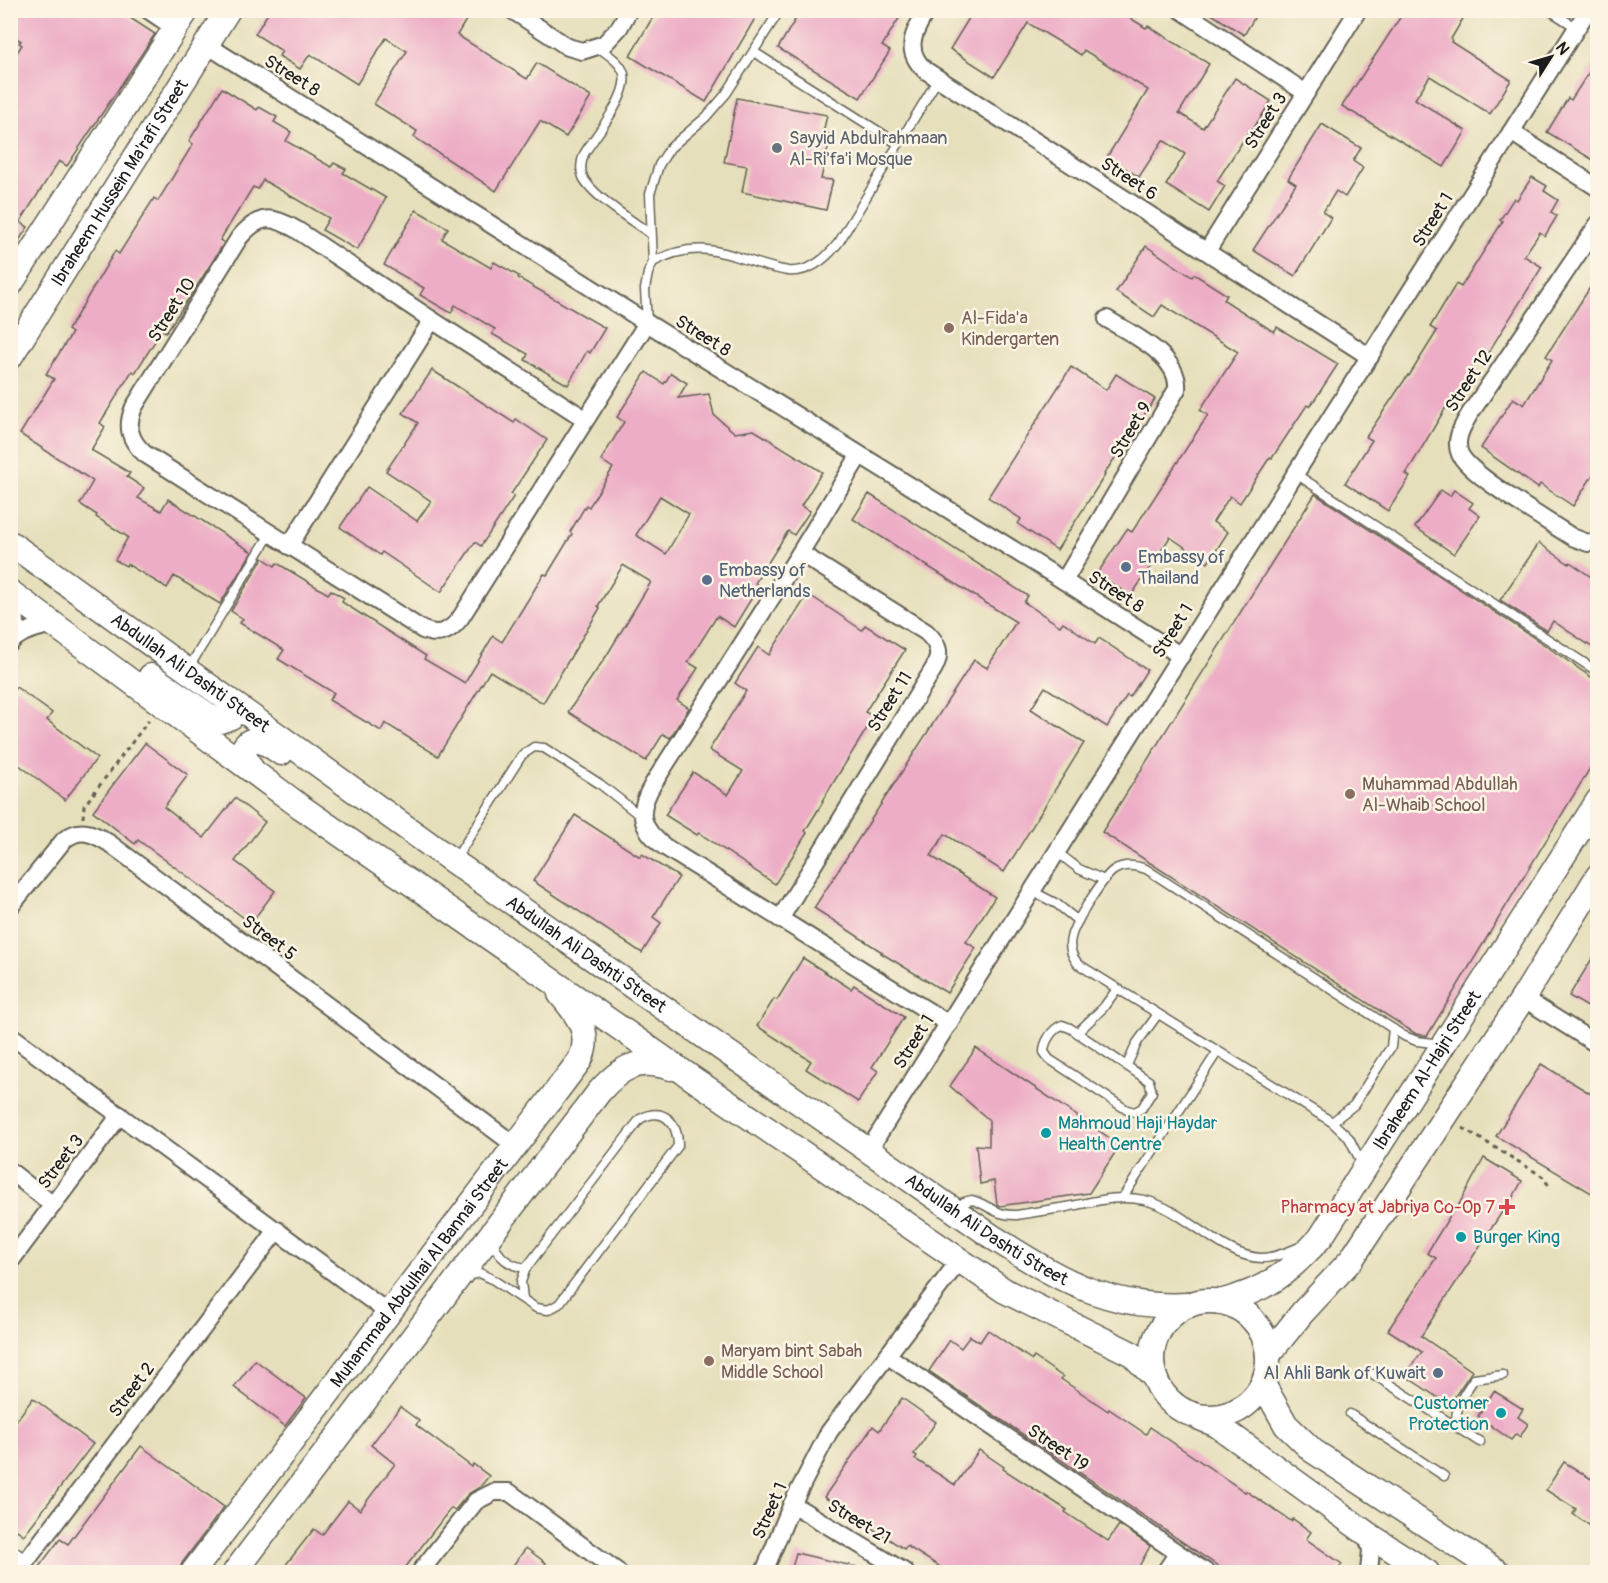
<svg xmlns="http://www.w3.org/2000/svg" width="1608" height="1583" font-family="Pangolin,sans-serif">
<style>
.building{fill:#edadc6;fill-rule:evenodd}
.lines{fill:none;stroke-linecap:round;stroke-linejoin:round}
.lane-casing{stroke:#636054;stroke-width:11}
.street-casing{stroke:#636054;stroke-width:20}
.secondary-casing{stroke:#636054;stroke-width:27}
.path{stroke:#636054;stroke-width:3;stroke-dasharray:4.5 4.5;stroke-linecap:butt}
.lane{stroke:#fff;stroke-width:8}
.street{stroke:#fff;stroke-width:16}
.secondary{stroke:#fff;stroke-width:24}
.worship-dot{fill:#6b7280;stroke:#fcf5e5;stroke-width:2}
.education-dot{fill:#8d6e63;stroke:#fcf5e5;stroke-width:2}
.service-dot{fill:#5c6f8a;stroke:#fcf5e5;stroke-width:2}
.culture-dot{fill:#0f9aa8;stroke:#fcf5e5;stroke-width:2}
.health-dot{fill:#e0444e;stroke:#fcf5e5;stroke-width:2}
.labels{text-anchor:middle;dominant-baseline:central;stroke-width:5;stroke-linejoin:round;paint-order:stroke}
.street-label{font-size:18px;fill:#1c1c1c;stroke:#fcf5e5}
.worship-label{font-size:18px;fill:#5b616d;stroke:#fcf5e5;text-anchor:start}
.education-label{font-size:18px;fill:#785e54;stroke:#fcf5e5;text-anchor:start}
.service-label{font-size:18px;fill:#4e5e75;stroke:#fcf5e5;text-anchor:start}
.culture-label{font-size:18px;fill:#0d838f;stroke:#fcf5e5;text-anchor:start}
.health-label{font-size:18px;fill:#be3a42;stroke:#fcf5e5;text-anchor:end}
</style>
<rect width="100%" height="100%" fill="#fcf5e5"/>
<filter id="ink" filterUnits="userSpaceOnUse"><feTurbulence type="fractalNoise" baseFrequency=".0167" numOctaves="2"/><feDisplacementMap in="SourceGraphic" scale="12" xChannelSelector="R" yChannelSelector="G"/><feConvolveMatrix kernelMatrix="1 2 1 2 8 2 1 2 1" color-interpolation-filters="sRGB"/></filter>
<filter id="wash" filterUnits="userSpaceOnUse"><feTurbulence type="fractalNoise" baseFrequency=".008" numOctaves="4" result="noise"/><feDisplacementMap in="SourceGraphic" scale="24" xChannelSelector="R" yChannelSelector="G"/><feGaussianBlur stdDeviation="1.35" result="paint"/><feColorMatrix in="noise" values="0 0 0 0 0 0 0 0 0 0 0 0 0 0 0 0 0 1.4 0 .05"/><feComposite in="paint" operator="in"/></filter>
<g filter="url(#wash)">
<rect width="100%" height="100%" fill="#e6dfbb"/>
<g id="blocks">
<g class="building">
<polygon points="10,10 118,10 155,34 67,166 59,161 20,222 28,227 10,254 10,63 22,45 19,43 21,41 10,34"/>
<polygon points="270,10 452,10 466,20 457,35 527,79 537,63 591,97 566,137 540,121 496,191 414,137 417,131 374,104 407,51 386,38 357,84 310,54 300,69 279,56 282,51 255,34"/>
<polygon points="657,10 760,10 706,102 630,56"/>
<polygon points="801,10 904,10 882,46 890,51 860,98 778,48"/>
<polygon points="974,10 1119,11 1146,28 1148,26 1209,64 1179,113 1203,128 1235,78 1271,101 1252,131 1250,130 1217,181 1225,186 1209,212 1166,185 1185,154 1163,140 1139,177 1107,157 1148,90 1084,50 1081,55 1028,23 994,77 950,49"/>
<polygon points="1205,10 1259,10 1244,35"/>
<polygon points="1405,10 1468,10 1451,39 1452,40 1451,42 1511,80 1490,114 1430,76 1415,99 1466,131 1444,167 1342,106"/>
<polygon points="1598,58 1598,163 1547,132 1568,98 1571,100"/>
<polygon points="222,88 257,110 259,107 277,117 274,122 291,132 286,141 331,167 334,163 346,169 343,173 386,198 357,250 322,230 329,218 263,180 258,189 253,187 220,240 224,243 197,286 166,332 162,330 135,373 132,371 100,423 105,427 91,450 130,473 127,477 144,488 138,498 161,511 168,499 252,552 220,604 174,576 167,588 127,564 126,566 115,560 128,537 96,517 97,515 80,504 93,481 20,434 54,379 46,374 72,333 68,330 115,251 119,254 154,198 158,201 193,144 189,141"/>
<polygon points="737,98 827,115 823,133 831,134 821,179 833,180 826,210 742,192 747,166 724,162"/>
<polygon points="1322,124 1361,148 1353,161 1363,168 1345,197 1336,191 1323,212 1331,218 1295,276 1253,250 1296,184 1288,179"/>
<polygon points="1532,177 1547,186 1544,191 1558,200 1551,212 1557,216 1545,236 1540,232 1524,256 1542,267 1483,361 1479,358 1456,395 1454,394 1406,474 1410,477 1388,511 1345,483 1372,440 1366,437 1408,375 1409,376 1437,331 1430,327 1456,284 1461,287 1503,221 1500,220 1514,198 1517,200"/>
<polygon points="416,210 448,228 442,239 491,268 494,262 519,276 518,278 605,328 590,353 587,351 568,385 525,360 528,354 492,334 495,329 455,305 451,313 420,295 424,288 384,265"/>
<polygon points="1146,246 1192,277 1194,274 1227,295 1224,300 1274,332 1277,327 1338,364 1310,407 1307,405 1272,458 1270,457 1240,503 1230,496 1213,522 1228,532 1208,563 1170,537 1131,596 1097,574 1127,529 1132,532 1208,415 1200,410 1238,352 1162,305 1154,317 1116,292"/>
<polygon points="1598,275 1598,467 1573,506 1540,484 1538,488 1481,448 1513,398 1524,405 1552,360 1546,356"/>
<polygon points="1071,367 1106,390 1116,374 1155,399 1104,474 1105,475 1057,550 1018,524 1021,519 988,497"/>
<polygon points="432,370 514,423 516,419 547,440 511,494 514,496 481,546 475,542 441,592 382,552 380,555 340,527 367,487 417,521 431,501 386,471 418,423 403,413"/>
<path d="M 646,372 L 664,384 L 671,373 L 687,383 L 678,398 L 709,394 L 714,415 L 735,433 L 754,430 L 822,472 L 801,506 L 810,511 L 794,535 L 788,531 L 755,583 L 759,586 L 734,627 L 717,616 L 688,662 L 698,668 L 677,700 L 689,708 L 670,738 L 663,734 L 646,761 L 568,712 L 607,655 L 651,582 L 623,565 L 598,606 L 600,608 L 543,703 L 490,671 L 438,756 L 385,723 L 381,731 L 329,700 L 334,693 L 278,659 L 284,650 L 240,623 L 243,619 L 231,611 L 263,558 L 275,566 L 277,563 L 328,594 L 331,590 L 344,598 L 342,602 L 426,656 L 424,659 L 465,683 L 493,636 L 502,642 L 544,574 L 547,575 L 572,534 L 570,532 L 586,505 L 589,507 L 613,468 L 601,460 L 624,422 L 617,417 ZM 660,496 L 689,514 L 666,554 L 636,535 Z"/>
<polygon points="1441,490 1450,496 1454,490 1473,503 1469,508 1480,516 1454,554 1415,527"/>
<polygon points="869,494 1028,596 1024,602 1060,626 1063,622 1095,644 1099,638 1147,670 1130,697 1127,695 1107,727 1045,687 1031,709 1084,743 1004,872 945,834 931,856 995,897 966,942 976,948 947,993 881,953 882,952 814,908 974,660 987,668 1016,622 853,519"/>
<polygon points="1315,494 1539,641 1598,682 1598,755 1427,1036 1416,1034 1102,832"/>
<polygon points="1539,543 1569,564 1570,562 1598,582 1598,651 1553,621 1547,631 1500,600"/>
<polygon points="808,594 862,630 865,625 905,650 865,712 874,717 822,801 823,802 805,831 807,833 775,884 699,833 697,835 665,815 693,772 728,795 743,771 709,750 746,691 735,683 758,647 769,655"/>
<polygon points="16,687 52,713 47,720 97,758 65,800 10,758 10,695"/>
<polygon points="145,743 188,775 164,807 204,838 235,798 265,822 235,861 275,891 251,923 138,840 135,844 93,811"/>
<polygon points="575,815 640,857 642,854 679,877 653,917 661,923 642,953 533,881"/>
<polygon points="1598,949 1598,1013 1569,996"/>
<polygon points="803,958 851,989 854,985 904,1017 872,1067 878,1071 858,1102 806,1069 811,1061 757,1026 774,999 777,1000"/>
<polygon points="976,1048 1120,1145 1089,1193 1000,1206 997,1204 994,1181 980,1184 976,1145 989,1146 989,1120 950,1086"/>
<polygon points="1541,1064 1598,1098 1598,1197 1496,1136"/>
<polygon points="1484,1158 1522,1181 1504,1213 1502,1212 1421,1336 1472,1371 1449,1405 1404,1375 1422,1352 1388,1330 1436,1258 1427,1253 1454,1209 1456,1210"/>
<polygon points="988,1330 1032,1360 1034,1357 1063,1377 1061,1379 1108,1411 1109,1409 1146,1434 1150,1427 1245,1492 1246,1491 1291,1521 1293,1519 1311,1532 1306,1539 1342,1564 1337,1572 1227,1572 929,1371 950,1340 961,1348 970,1336 980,1342"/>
<polygon points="255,1360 306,1398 285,1426 234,1387"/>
<polygon points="1494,1391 1523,1409 1518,1417 1528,1424 1520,1437 1516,1434 1511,1440 1478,1416"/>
<polygon points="33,1398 93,1444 24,1535 10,1525 10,1429"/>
<polygon points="902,1398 936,1422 914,1454 917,1456 915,1459 955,1485 979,1450 1004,1467 1003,1469 1067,1510 1065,1512 1108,1541 1119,1525 1150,1546 1136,1572 948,1572 907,1546 904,1549 824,1497 873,1426 879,1431"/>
<polygon points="400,1407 419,1421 416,1425 472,1467 473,1464 489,1476 480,1487 468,1494 455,1510 451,1508 402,1572 291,1572 284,1567 314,1529 322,1535 348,1501 360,1510 395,1464 371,1445"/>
<polygon points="141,1446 224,1507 182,1563 179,1572 35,1572 60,1539 68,1544"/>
<polygon points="1564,1462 1598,1483 1598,1531 1573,1514 1576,1509 1546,1490"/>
<polygon points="526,1548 546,1563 539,1572 508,1572"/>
<polygon points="796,1553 857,1567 856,1572 791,1572"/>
</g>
</g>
</g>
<g filter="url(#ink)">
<use href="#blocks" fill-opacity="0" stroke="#636054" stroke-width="1.5"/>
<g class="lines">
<g class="lane-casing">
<g id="lane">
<polyline points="1549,10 1577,28"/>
<path d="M 598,47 C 607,54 621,62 624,74 C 629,96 595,136 584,154 C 581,162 580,170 583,177 C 591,195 634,222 651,234"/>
<polyline points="754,52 897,143"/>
<path d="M 653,262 C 707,233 736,262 788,271 C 810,273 826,259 839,242 L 938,79"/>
<polyline points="647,323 645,289 648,273 653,262 650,194 659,165 670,148 706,117 726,94 780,10"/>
<polyline points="1296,474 1598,672"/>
<polyline points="188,669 270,534"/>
<polyline points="1057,852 1079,869 1104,880"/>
<polyline points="454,861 522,755 534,747 544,748 600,784 643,818"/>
<polyline points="1032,891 1057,904 1078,921"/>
<path d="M 1062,1025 L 1070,1028 L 1149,1081 L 1152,1092 L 1142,1108 L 1135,1112 L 1127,1110 L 1049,1059 L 1044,1052 C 1044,1042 1052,1029 1062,1025 Z"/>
<polyline points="1077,1033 1103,1008 1117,989"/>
<polyline points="1127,1065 1137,1043 1158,1014"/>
<polyline points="1332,1122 1354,1105 1387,1053 1391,1047 1393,1029"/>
<path d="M 1363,1166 L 1349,1138 L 1332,1122 L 1078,964 C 1072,956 1068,948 1071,938 C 1073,925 1103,877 1114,870 C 1124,864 1135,865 1146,869 L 1404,1036 L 1417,1041 L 1441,1044"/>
<polyline points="1123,1197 1218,1051"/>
<path d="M 956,1209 L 964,1202 L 972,1200 C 990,1205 995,1216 1017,1215 C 1033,1212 1050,1210 1067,1207 C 1093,1202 1117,1194 1144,1200 C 1185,1209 1223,1258 1262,1258 C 1275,1258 1290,1251 1302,1246"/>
<path d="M 493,1240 C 497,1257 510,1266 526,1268"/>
<path d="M 466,1276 L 480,1273 L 492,1279 L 536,1308 L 548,1310 L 559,1304 L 678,1146 C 678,1122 663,1106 640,1119 L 526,1268 L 521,1282 L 523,1299"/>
<polyline points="1373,1374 1480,1442"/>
<polyline points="1350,1414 1444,1476"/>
<path d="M 1456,1426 C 1455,1406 1463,1395 1474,1379 L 1503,1375"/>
<polyline points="10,1548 27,1560"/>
</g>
</g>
<g class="street-casing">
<g id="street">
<polyline points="148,10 176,29"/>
<polyline points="512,10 568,47 582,51 604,44 619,28 629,10"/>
<path d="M 927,10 C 914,31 903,50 925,70 L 1370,357"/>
<polyline points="1181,10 1306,93"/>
<polyline points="207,45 647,323 1064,581 1181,656"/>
<polyline points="1511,132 1598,188"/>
<path d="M 1598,224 L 1469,415 C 1462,427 1454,440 1460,454 C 1469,475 1550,522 1572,537 L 1588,543 L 1598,542"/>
<polyline points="1207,251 1358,10"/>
<path d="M 585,419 L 432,320 L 297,230 C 272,215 259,214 239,238 L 134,407 C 126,426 129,440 145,454 L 423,630 C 440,637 451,631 461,617 L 647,323"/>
<path d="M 859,456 L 800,553 L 653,784 C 637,811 639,828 665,847 L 949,1024"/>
<polyline points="289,546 432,320"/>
<path d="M 1064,581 L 1177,389 C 1180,356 1131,334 1107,319"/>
<polyline points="14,639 16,624 14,595"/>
<path d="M 10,643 C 20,631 40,627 55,624"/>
<path d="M 10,907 L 64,840 C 80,827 93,833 109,843 L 516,1146"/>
<path d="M 780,919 L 934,668 C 942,653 938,643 926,632 L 800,553"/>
<polyline points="1523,998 1598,1045"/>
<polyline points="10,1035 390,1314"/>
<polyline points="868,1151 1588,10"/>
<polyline points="10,1171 53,1205"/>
<polyline points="10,1262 120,1115"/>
<polyline points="888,1356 1206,1572"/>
<polyline points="792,1504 905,1572"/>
<polyline points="1366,1533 1371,1550 1369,1572"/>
<polyline points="18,1572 277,1230"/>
<polyline points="420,1572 476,1501 494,1492 509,1492 618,1572"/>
<polyline points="764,1572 792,1504 829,1432 959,1261"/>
<polyline points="1165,1572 1177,1554"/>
</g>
</g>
<g class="secondary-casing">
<g id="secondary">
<polyline points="10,285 187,10"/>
<path id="s1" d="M 10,357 L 228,10"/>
<path id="s2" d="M 10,543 L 454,862 L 994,1238 C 1059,1279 1109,1310 1189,1305"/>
<polyline points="10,592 301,807 692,1078 1005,1291 1132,1354 1155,1378"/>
<polyline points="151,676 209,716 220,721 231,717 239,708"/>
<path d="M 252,770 L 242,752 C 250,730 268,744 281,753"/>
<circle cx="1210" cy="1359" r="58"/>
<path id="s3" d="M 1220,1302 C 1268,1290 1288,1273 1321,1237 L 1598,801"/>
<polyline points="1268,1355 1302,1313 1351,1260 1523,998 1598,876"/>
<polyline points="1263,1384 1286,1425 1313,1451 1498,1572"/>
<polyline points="1200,1418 1217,1425 1366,1533 1427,1572"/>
<path id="s4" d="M 193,1572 L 580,1060 C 593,1033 577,1014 560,994"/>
<path d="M 235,1572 L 599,1092 C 621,1067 638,1057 671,1068"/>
</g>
</g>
<g class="path">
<polyline points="83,818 84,806 149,720"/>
<polyline points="1463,1128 1542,1176 1550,1187"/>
</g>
<use href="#lane" class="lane"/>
<use href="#street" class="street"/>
<use href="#secondary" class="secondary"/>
</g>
</g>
<circle class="worship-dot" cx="777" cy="148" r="6"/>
<g class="education-dot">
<circle cx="949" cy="328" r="6"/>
<circle cx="1350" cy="794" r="6"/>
<circle cx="709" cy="1361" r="6"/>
</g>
<g class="service-dot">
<circle cx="1126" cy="567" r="6"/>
<circle cx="707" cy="580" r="6"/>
<circle cx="1438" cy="1373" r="6"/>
</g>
<g class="culture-dot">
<circle cx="1046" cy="1133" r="6"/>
<circle cx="1461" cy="1237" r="6"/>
<circle cx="1501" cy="1413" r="6"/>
</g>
<path class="health-dot" d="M1504 1198h6v6h6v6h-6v6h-6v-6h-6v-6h6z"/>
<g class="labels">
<g class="street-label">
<text transform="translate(292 76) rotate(32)">Street 8</text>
<text transform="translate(1266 121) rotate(-58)">Street 3</text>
<text transform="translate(1129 179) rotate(33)">Street 6</text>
<text stroke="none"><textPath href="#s1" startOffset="206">Ibraheem Hussein Ma'rafi Street</textPath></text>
<text transform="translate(1433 220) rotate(-58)">Street 1</text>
<text transform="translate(172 310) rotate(-58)">Street 10</text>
<text transform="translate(703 336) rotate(32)">Street 8</text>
<text transform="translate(1469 381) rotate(-57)">Street 12</text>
<text transform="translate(1131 430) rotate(-59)">Street 9</text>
<text transform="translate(1116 592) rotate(33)">Street 8</text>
<text transform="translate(1173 631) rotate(-58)">Street 1</text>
<text stroke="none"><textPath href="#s2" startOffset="222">Abdullah Ali Dashti Street</textPath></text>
<text transform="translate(890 702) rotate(-58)">Street 11</text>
<text transform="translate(269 938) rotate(37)">Street 5</text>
<text stroke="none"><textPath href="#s2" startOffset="708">Abdullah Ali Dashti Street</textPath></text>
<text transform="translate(914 1042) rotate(-58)">Street 1</text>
<text stroke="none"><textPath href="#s3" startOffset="320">Ibraheem Al-Hajri Street</textPath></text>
<text transform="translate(61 1162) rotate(-53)">Street 3</text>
<text stroke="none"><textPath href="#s2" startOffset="1194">Abdullah Ali Dashti Street</textPath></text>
<text stroke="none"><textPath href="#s4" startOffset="375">Muhammad Abdulhai Al Bannai Street</textPath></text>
<text transform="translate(132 1390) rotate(-53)">Street 2</text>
<text transform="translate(1058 1448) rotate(34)">Street 19</text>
<text transform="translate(770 1511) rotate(-66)">Street 1</text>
<text transform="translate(859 1522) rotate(31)">Street 21</text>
</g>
<g class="worship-label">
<text x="789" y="138">Sayyid Abdulrahmaan<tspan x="789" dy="21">Al-Ri'fa'i Mosque</tspan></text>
</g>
<g class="education-label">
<text x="961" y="318">Al-Fida'a<tspan x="961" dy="21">Kindergarten</tspan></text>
<text x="1362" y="784">Muhammad Abdullah<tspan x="1362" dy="21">Al-Whaib School</tspan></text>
<text x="721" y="1351">Maryam bint Sabah<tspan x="721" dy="21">Middle School</tspan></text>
</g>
<g class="service-label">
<text x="1138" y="557">Embassy of<tspan x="1138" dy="21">Thailand</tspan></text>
<text x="719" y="570">Embassy of<tspan x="719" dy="21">Netherlands</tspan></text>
<text x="1426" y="1373" text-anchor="end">Al Ahli Bank of Kuwait</text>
</g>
<g class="culture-label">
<text x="1058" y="1123">Mahmoud Haji Haydar<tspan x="1058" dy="21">Health Centre</tspan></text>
<text x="1473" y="1237">Burger King</text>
<text x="1489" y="1403" text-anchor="end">Customer<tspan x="1489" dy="21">Protection</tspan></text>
</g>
<g class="health-label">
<text x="1495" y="1207">Pharmacy at Jabriya Co-Op 7</text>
</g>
</g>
<rect width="1608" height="1583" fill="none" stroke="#fcf5e5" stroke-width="36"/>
<g transform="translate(1551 57) rotate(53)" stroke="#fcf5e5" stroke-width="4.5" paint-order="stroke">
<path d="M0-4.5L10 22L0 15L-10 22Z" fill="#1c1c1c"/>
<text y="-9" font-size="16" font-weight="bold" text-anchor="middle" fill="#1c1c1c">N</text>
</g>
</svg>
